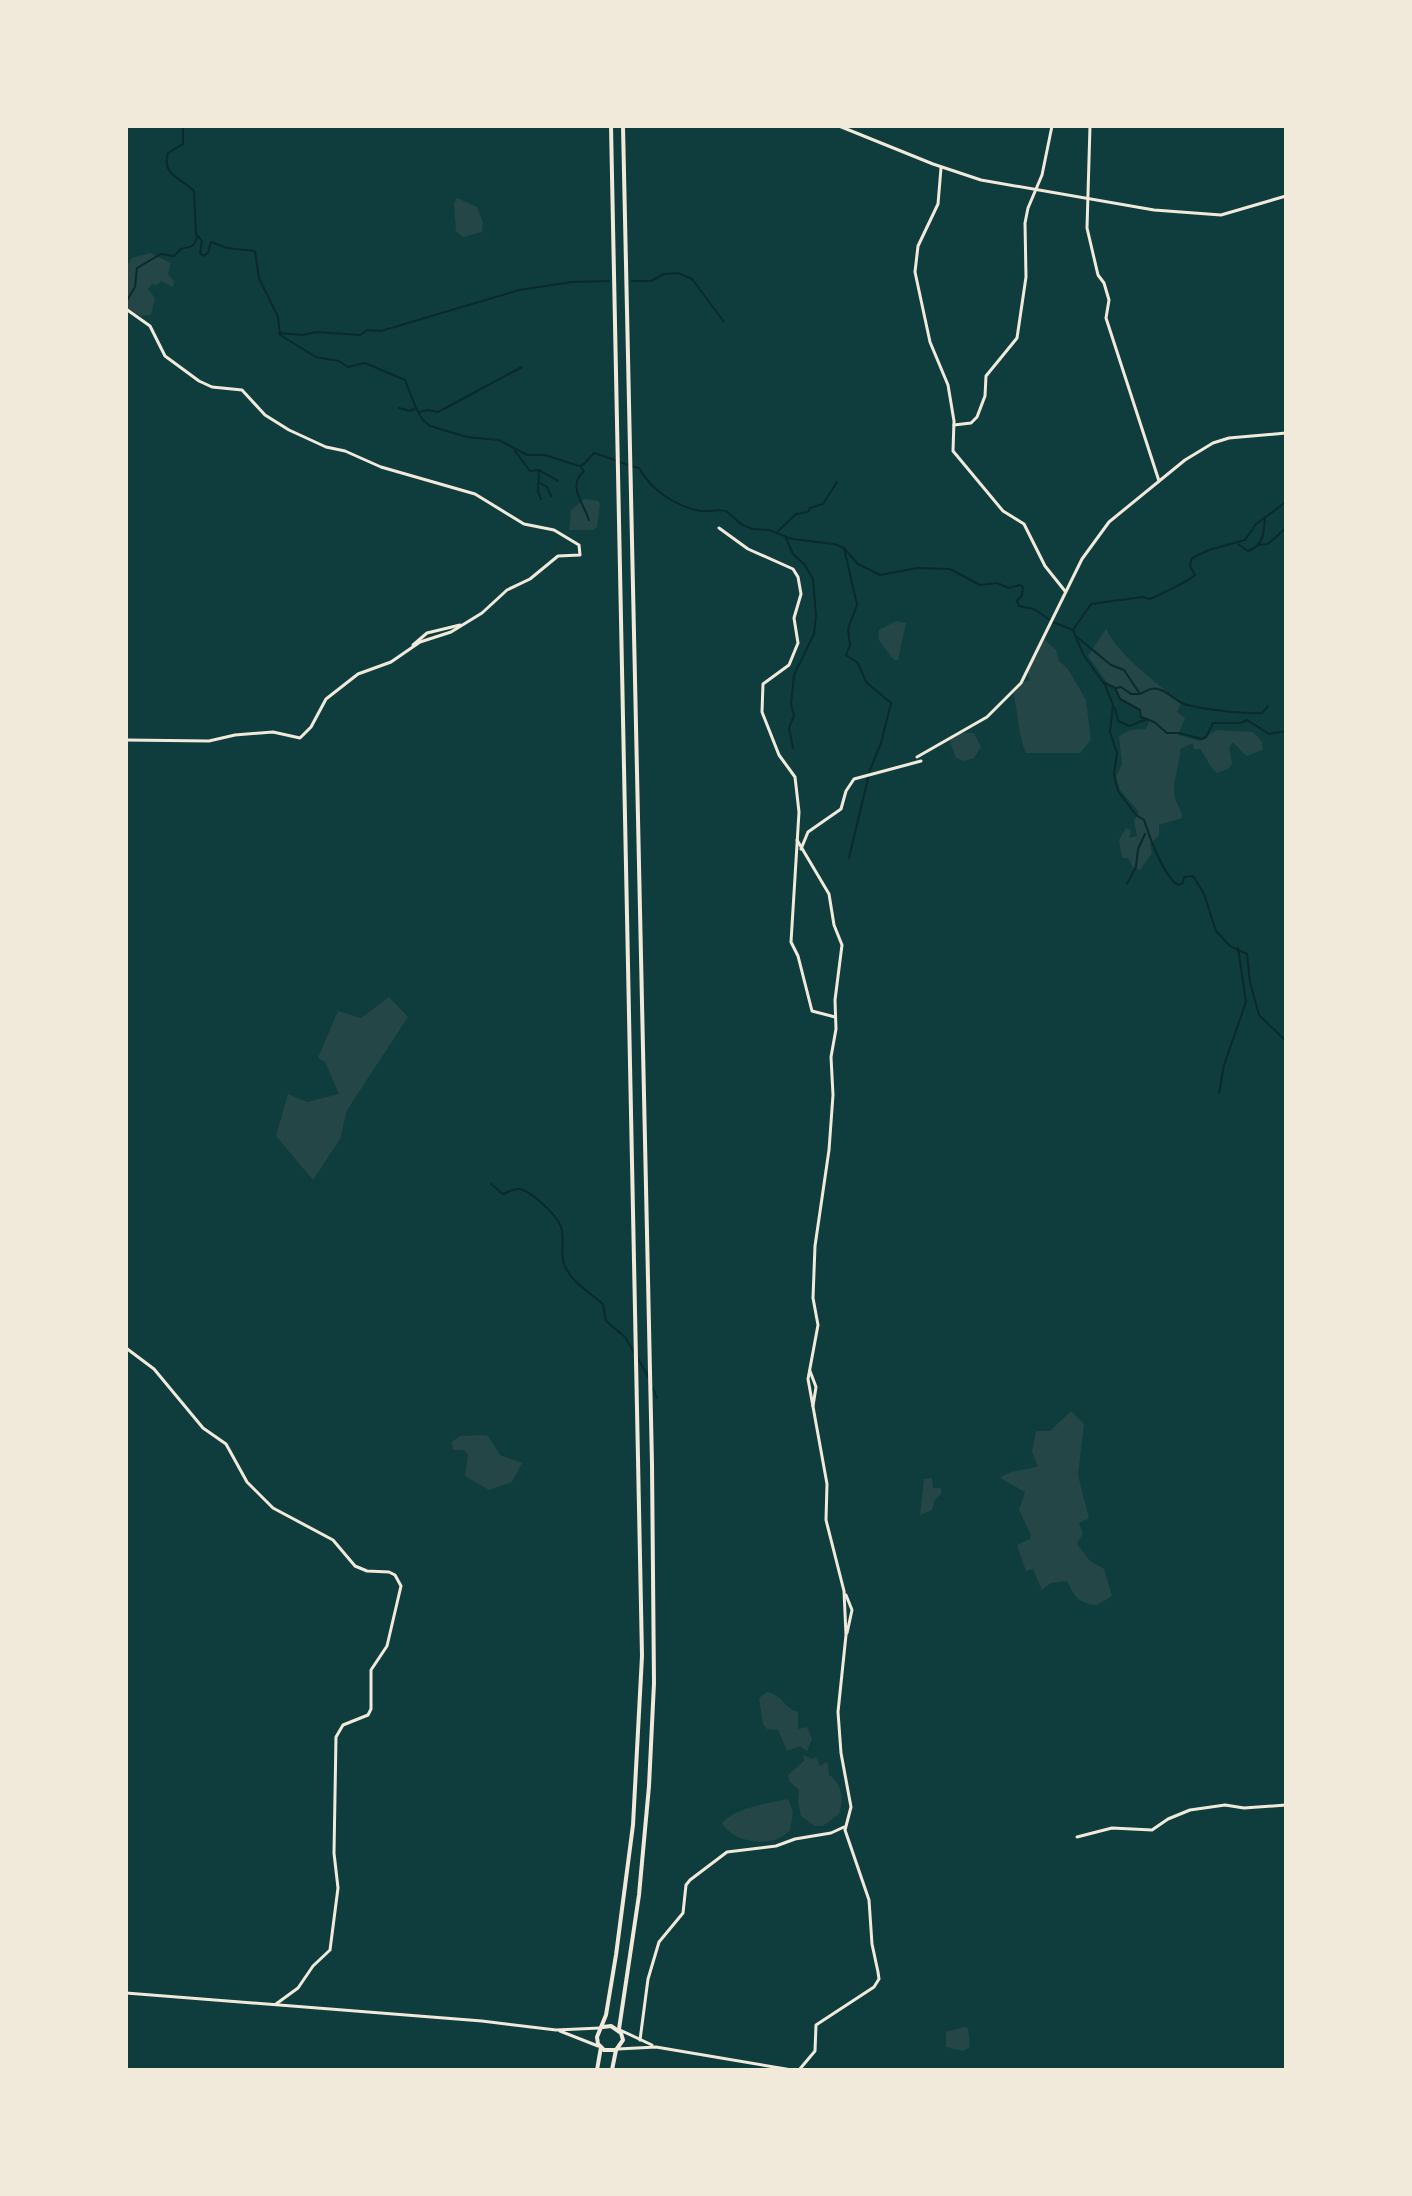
<svg xmlns="http://www.w3.org/2000/svg" width="1412" height="2196" font-family="'DM Sans',sans-serif">
<style>
.green{fill:#244646}
.lines{fill:none;stroke-linecap:round;stroke-linejoin:round}
.stream{stroke:#0a2a2b;stroke-width:2}
.minor{stroke:#f1e9da;stroke-width:3}
.tertiary{stroke:#f1e9da;stroke-width:3}
.trunk{stroke:#f1e9da;stroke-width:4}
</style>
<rect width="100%" height="100%" fill="#0f3d3e"/>
<g class="green">
<polygon points="457,198 477,207 483,223 482,232 463,237 456,231 454,203"/>
<polygon points="150,253 171,263 168,274 174,281 173,287 161,281 157,285 152,284 148,289 155,298 151,315 141,316 126,308 127,265 132,258"/>
<polygon points="584,499 598,501 600,504 597,527 593,530 569,530 571,510"/>
<polygon points="896,621 906,623 898,660 894,660 878,639 879,630"/>
<path d="M 1106,629 C 1119,656 1158,684 1181,703 L 1177,712 L 1185,718 L 1178,735 L 1200,741 L 1216,730 L 1253,732 L 1262,742 L 1263,750 L 1246,756 L 1233,742 L 1229,747 L 1232,764 L 1228,769 L 1217,773 C 1208,766 1207,757 1200,749 L 1194,749 L 1193,743 L 1180,749 C 1181,764 1171,783 1175,798 C 1177,807 1182,808 1182,818 L 1159,825 L 1159,836 L 1150,844 L 1152,853 L 1140,870 L 1133,867 L 1128,858 L 1122,858 L 1119,840 L 1126,828 L 1131,830 L 1129,838 L 1137,836 L 1134,821 L 1139,812 L 1120,790 L 1116,777 L 1122,764 L 1119,736 L 1130,730 L 1146,729 L 1149,722 L 1148,718 L 1141,717 L 1140,710 L 1120,699 L 1116,688 L 1108,684 L 1088,656 Z"/>
<path d="M 1044,639 L 1056,650 L 1059,661 L 1068,669 L 1086,700 L 1091,740 L 1080,753 L 1026,753 C 1017,732 1019,714 1013,693 L 1021,683 L 1030,680 L 1027,668 Z"/>
<polygon points="963,733 974,733 981,747 974,758 964,761 956,758 950,742 952,736"/>
<polygon points="389,997 408,1017 347,1110 340,1139 313,1180 276,1136 288,1094 307,1102 339,1094 325,1062 318,1058 338,1011 361,1018"/>
<path d="M 1071,1411 L 1084,1424 L 1078,1475 L 1089,1518 L 1079,1523 L 1083,1533 L 1077,1544 L 1090,1561 L 1104,1569 L 1112,1596 L 1097,1605 C 1079,1604 1074,1596 1067,1581 L 1051,1583 L 1042,1590 L 1033,1569 L 1026,1571 L 1017,1545 L 1030,1539 L 1031,1535 L 1019,1510 L 1025,1492 L 1000,1478 C 1011,1469 1024,1471 1038,1466 L 1032,1452 L 1036,1431 L 1050,1431 Z"/>
<polygon points="483,1435 488,1436 500,1455 522,1463 512,1482 489,1490 465,1476 468,1455 464,1450 453,1450 452,1442 460,1436"/>
<polygon points="932,1478 933,1488 941,1488 941,1494 934,1501 932,1510 920,1515 924,1479"/>
<path d="M 767,1692 C 785,1696 783,1708 798,1712 L 798,1729 L 807,1727 L 812,1739 L 807,1751 L 800,1746 L 787,1751 L 778,1730 L 767,1729 L 763,1724 L 759,1698 Z"/>
<path d="M 803,1755 L 813,1759 L 816,1757 L 820,1766 L 826,1762 L 828,1764 L 829,1775 C 842,1783 844,1800 839,1814 L 823,1826 L 815,1826 L 801,1816 L 798,1801 L 799,1790 L 790,1782 L 788,1775 L 804,1761 Z"/>
<path d="M 788,1799 L 793,1812 L 790,1830 C 774,1849 734,1844 722,1823 C 737,1807 767,1804 788,1799 Z"/>
<polygon points="964,2027 968,2028 970,2047 963,2051 946,2047 946,2032"/>
</g>
<g class="lines">
<g class="stream">
<path d="M 183,126 L 183,144 L 168,153 C 161,175 181,178 194,191 L 196,234 L 202,241 L 200,253 L 203,256 L 208,253 L 211,242 L 227,248 L 255,251 L 259,278 L 278,317 L 280,335 L 316,357 L 339,361 L 348,367 L 365,363 L 405,380 L 416,408 L 423,420 L 430,426 L 467,437 L 499,440 L 527,455 L 545,455 L 579,466 L 584,464 L 594,453 C 609,457 623,465 639,468 C 652,491 675,506 701,511 C 709,512 718,509 726,511 L 741,524 L 752,529 L 769,530 L 792,539 L 834,544 L 844,548 L 858,564 L 880,575 L 917,568 L 950,569 L 980,585 L 997,583 L 1009,588 L 1020,585 L 1023,587 L 1022,595 L 1017,601 L 1019,606 L 1034,609 L 1053,622 L 1073,630 L 1083,654 L 1105,685 L 1113,705 L 1110,732 L 1117,753 L 1114,774 L 1118,791 L 1136,815 L 1144,820 C 1149,836 1164,877 1178,885 L 1183,883 L 1184,877 L 1193,876 L 1204,894 L 1216,931 L 1230,946 L 1247,954 L 1250,982 L 1259,1015 L 1286,1041"/>
<polyline points="632,281 651,281 664,274 678,273 692,279 724,322"/>
<path d="M 126,302 L 135,287 L 137,268 L 161,254 L 174,256 L 181,249 C 191,246 194,249 197,236"/>
<polyline points="279,333 303,335 316,332 360,335 367,330 381,331 519,290 572,282 609,281"/>
<polyline points="399,408 410,411 416,408"/>
<polyline points="419,412 428,410 438,412 522,367"/>
<polyline points="515,451 530,471 539,470 538,492 541,499"/>
<path d="M 581,467 L 584,471 C 567,486 583,502 589,520"/>
<polyline points="539,470 558,481"/>
<polyline points="540,483 547,487 551,496"/>
<polyline points="777,532 796,514 808,512 810,508 823,504 837,482"/>
<polyline points="786,538 793,554 804,564 813,579 816,616 814,634 794,675 791,704 794,715 789,728 793,748"/>
<path d="M 1238,544 L 1248,551 C 1264,545 1264,532 1265,517"/>
<polyline points="1259,545 1268,544 1286,528"/>
<polyline points="844,548 857,605 848,629 850,645 846,655 858,663 866,682 891,703 881,743 870,770 849,858"/>
<path d="M 1073,630 L 1091,604 L 1142,597 L 1150,599 C 1161,594 1187,582 1195,575 L 1190,566 L 1192,558 L 1209,550 L 1245,540 L 1256,524 L 1286,502"/>
<path d="M 1077,637 L 1111,665 L 1124,670 L 1140,694 C 1146,691 1151,687 1158,689 C 1167,691 1172,698 1180,702 C 1193,709 1246,714 1262,713 L 1268,706"/>
<polyline points="1103,682 1115,688 1120,699 1140,710 1141,717 1154,722 1167,733 1179,733 1202,739 1206,737 1213,723 1241,723 1247,720 1269,734 1286,731"/>
<polyline points="1116,688 1121,687 1131,694 1139,694"/>
<polyline points="1115,708 1118,721 1129,726 1147,719"/>
<polyline points="1127,884 1136,867 1138,849 1145,834"/>
<polyline points="1219,1093 1224,1065 1246,1002 1238,948"/>
<path d="M 491,1184 L 503,1194 C 509,1192 513,1188 520,1189 C 532,1192 557,1215 561,1227 C 565,1238 560,1252 564,1264 C 571,1282 589,1292 603,1304 L 606,1321 L 625,1337 L 635,1354"/>
<polyline points="638,1359 649,1378"/>
<polyline points="653,1388 657,1398"/>
</g>
<g class="minor">
<polyline points="839,126 933,164 981,180 1154,210 1221,215 1286,196"/>
<polyline points="1090,126 1087,228 1098,275 1104,283 1109,300 1106,318 1159,481"/>
<polyline points="941,168 938,204 918,246 915,272 930,342 948,385 954,421 953,451 1003,511 1024,524 1045,566 1065,591"/>
<polyline points="126,309 150,326 165,356 199,381 212,387 242,390 265,415 289,430 326,447 345,451 381,467 475,494 524,524 554,530 579,545 580,555 558,556 530,579 507,590 482,613 451,632 420,642 391,662 358,674 326,699 311,727 300,738 273,732 235,735 209,741 126,740"/>
<polyline points="954,425 971,423 977,417 985,396 986,376 1017,338 1026,277 1025,223 1028,208 1042,175 1052,126"/>
<polyline points="719,528 748,549 793,569 798,577 801,594 794,618 798,643 789,665 763,684 762,712 779,755 795,777 799,812 791,942 798,956 812,1011 835,1017"/>
<polyline points="413,645 427,633 460,625"/>
<polyline points="917,757 987,717 1021,683 1082,559 1109,522 1185,460 1213,443 1229,438 1286,433"/>
<polyline points="797,840 829,894 834,925 842,945 835,1000 836,1029 831,1057 833,1095 829,1150 815,1246 813,1298 818,1325 808,1379 827,1484 826,1520 844,1591 846,1635 838,1712 841,1753 851,1807 845,1830 869,1900 872,1944 878,1972 879,1979 874,1987 816,2025 815,2051 799,2070"/>
<polyline points="801,849 808,832 841,809 846,791 854,779 921,761"/>
<polyline points="126,1348 154,1369 203,1428 226,1444 247,1482 273,1508 333,1540 355,1566 367,1571 389,1572 395,1575 401,1586 387,1646 371,1670 371,1709 368,1715 343,1725 336,1737 334,1853 338,1888 330,1950 313,1966 298,1988 276,2004"/>
<polyline points="810,1371 816,1387 813,1406"/>
<polyline points="846,1595 852,1610 847,1633"/>
<polyline points="1077,1837 1112,1828 1152,1830 1168,1819 1190,1810 1225,1805 1244,1808 1286,1805"/>
<polyline points="640,2040 648,1979 659,1942 683,1913 686,1885 690,1880 727,1852 776,1846 795,1839 831,1833 844,1827"/>
</g>
<g class="tertiary">
<polyline points="126,1993 482,2021 556,2030 600,2028"/>
<polyline points="620,2030 652,2045"/>
<polyline points="560,2031 598,2046"/>
<polyline points="618,2049 656,2047 792,2070"/>
</g>
<g class="trunk">
<polyline points="603,2027 611,2026 621,2033 623,2040 616,2050 604,2050 598,2044 597,2037 606,2015 616,1955 633,1825 642,1656 611,126"/>
<polyline points="619,2029 639,1895 649,1786 654,1683 652,1464 623,126"/>
<polyline points="597,2070 601,2047"/>
<polyline points="612,2070 616,2050"/>
</g>
</g>
<rect width="1412" height="2196" fill="none" stroke="#f1e9da" stroke-width="256"/>
</svg>
